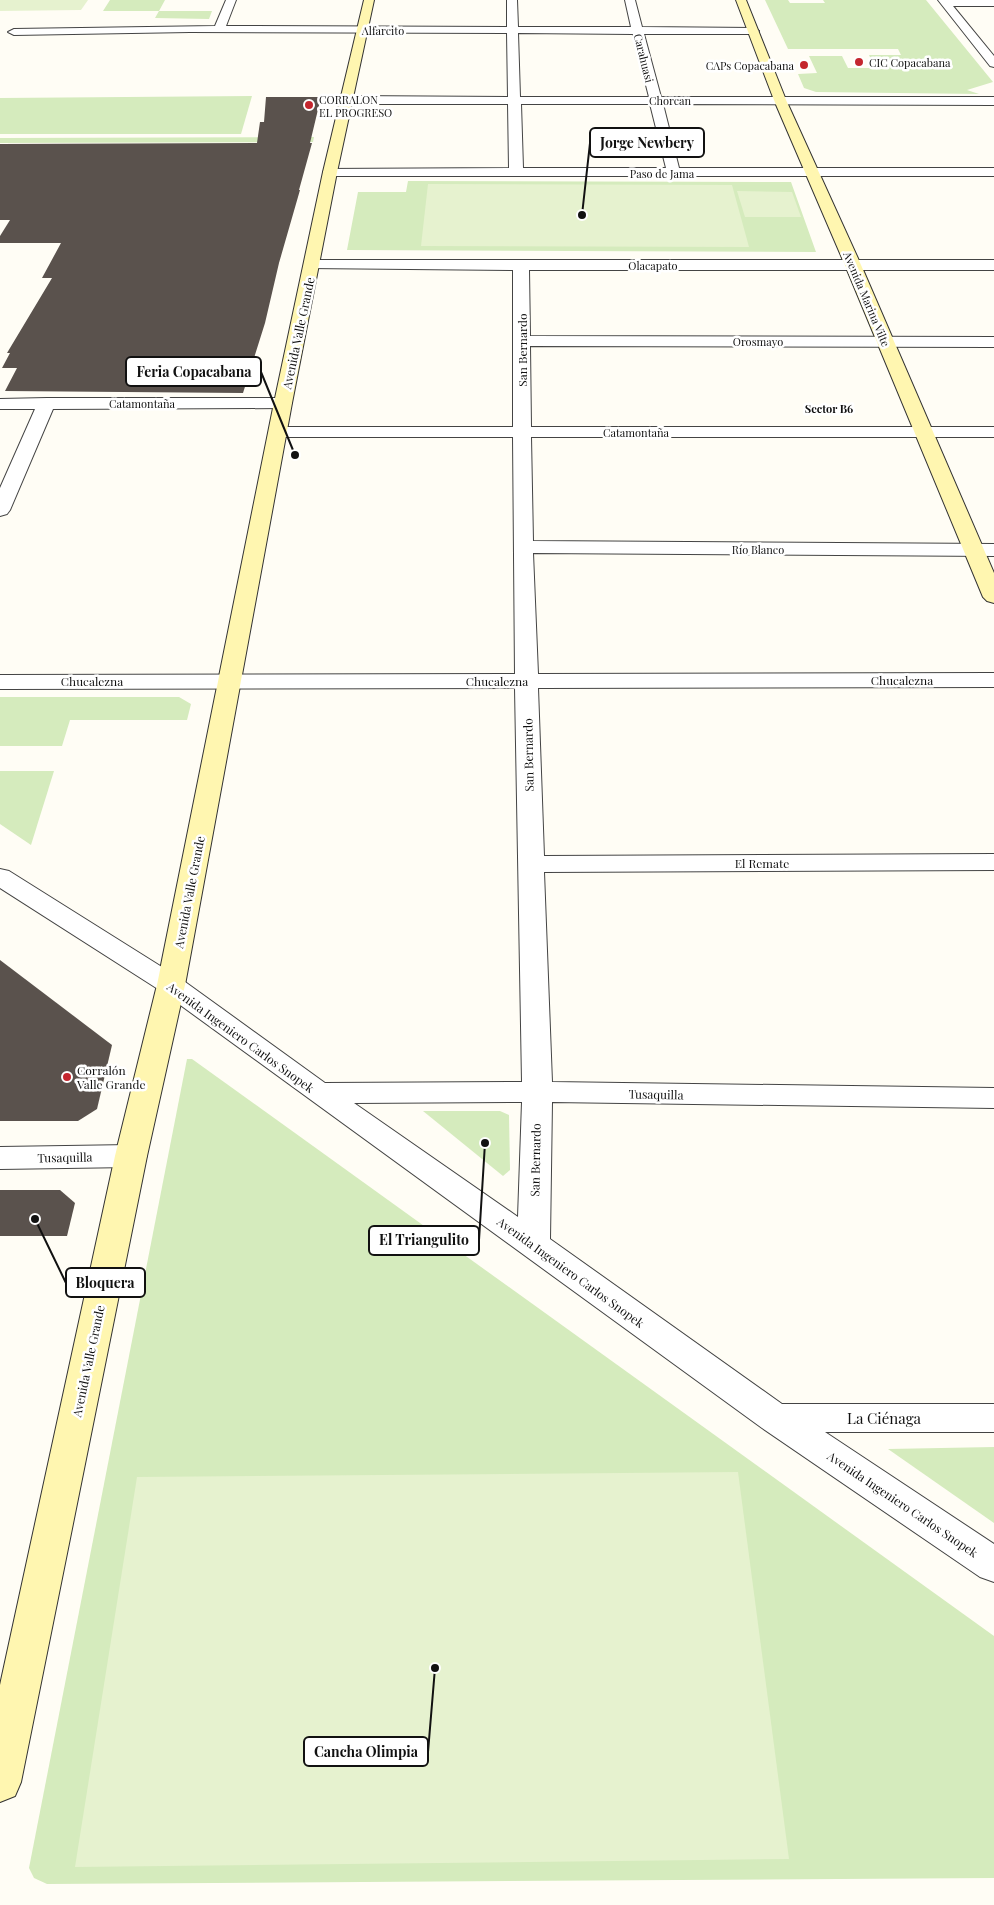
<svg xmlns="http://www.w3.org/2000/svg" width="994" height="1905" font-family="'Playfair Display',serif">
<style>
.green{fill:#d5ebbd}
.pitch{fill:#e6f2cf}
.building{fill:#5a524d}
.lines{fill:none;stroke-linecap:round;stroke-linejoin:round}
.street-casing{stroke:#444;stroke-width:2}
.secondary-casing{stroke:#333;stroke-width:2}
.street{fill:#fff;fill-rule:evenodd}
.secondary{fill:#fff6b0;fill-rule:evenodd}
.poi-dot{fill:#c4262e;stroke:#fff;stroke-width:2}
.labels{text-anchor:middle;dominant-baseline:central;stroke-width:5;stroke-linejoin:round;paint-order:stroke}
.far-street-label{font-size:11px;fill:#111;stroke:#fff}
.far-poi-label{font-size:11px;fill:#111;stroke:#fff;text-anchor:start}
.far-neighbourhood-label{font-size:11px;font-weight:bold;fill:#111;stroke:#fff}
.street-label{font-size:12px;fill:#111;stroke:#fff}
.poi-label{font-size:12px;fill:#111;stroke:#fff;text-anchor:start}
.near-street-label{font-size:15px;fill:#111;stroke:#fff}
.leader{fill:none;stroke:#111;stroke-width:2}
.callout-dot{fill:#111;stroke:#fff;stroke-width:2}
.callout{fill:#fff;stroke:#111;stroke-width:2}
.callout-label{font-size:14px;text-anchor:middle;font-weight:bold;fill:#111}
</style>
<rect width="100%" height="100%" fill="#fffdf5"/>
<g class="green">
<polygon points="110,0 165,0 159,11 212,11 209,19 155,18 159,11 103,11"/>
<polygon points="765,0 788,0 790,3 825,3 823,0 926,0 993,82 967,90 979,94 816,92 804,88 798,74 817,73 809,56 842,56 848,68 875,68 869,55 901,55 898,49 788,49"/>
<polygon points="252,96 241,134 0,134 0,98"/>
<polygon points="314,137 313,142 0,143 0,138"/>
<polygon points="408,181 791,182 816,252 347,250 358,192 406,192"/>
<polygon points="0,697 179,697 191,704 187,720 70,720 62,746 0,746"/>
<polygon points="0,771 54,771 31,845 0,824"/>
<polygon points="187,1059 192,1059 994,1636 994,1878 47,1884 34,1878 29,1868"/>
<polygon points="423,1111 500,1111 509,1115 510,1170 503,1176"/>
<polygon points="994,1447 994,1523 888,1449"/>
</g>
<g class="pitch">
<polygon points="0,0 88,0 81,10 0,11"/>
<polygon points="428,184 732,185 749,247 421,246"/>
<polygon points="737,191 792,192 801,217 745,217"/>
<polygon points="738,1472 789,1859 75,1867 137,1477"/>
</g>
<g class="building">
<polygon points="266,97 321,97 310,143 312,143 299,190 300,190 279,263 265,323 243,393 5,391 17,368 2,368 10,353 7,353 52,278 42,278 61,243 0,243 0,236 10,220 0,220 0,144 257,143 260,122 264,122"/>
<polygon points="0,960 112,1045 97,1109 78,1121 0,1121"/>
<polygon points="0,1190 60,1190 75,1203 67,1236 0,1236"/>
</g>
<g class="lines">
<g class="street-casing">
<g id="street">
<path d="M 226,0 L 236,0 L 226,26 L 507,27 L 507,0 L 517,0 L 518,27 L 631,27 L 625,0 L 635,0 L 642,27 L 753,28 L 759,31 L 753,34 L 644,34 L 661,97 L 994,97 L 994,105 L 663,104 L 679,168 L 994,168 L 994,176 L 330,176 L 325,175 L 323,172 L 325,169 L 509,168 L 508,104 L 347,104 L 341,100 L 347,96 L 508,97 L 507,33 L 190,32 L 14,35 L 8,32 L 14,29 L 215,26 ZM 518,33 L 633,34 L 649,97 L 520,97 ZM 521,104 L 650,104 L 666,168 L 523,168 Z"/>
<polygon points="938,0 994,0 994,6 953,6 994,56 994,67 990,66"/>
<path d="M 313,260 L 994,260 L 994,270 L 529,270 L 530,336 L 994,337 L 994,347 L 530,346 L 531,427 L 994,427 L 994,437 L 531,437 L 533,541 L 994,544 L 994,556 L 533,553 L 538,674 L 994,673 L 994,687 L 538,688 L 544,856 L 994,854 L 994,870 L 544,872 L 552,1082 L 994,1088 L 994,1108 L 552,1102 L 550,1239 L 782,1404 L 994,1404 L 994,1432 L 825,1432 L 994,1544 L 994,1582 L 980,1577 L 762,1428 L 161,991 L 0,888 L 0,869 L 9,871 L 181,979 L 325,1083 L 522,1082 L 515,688 L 0,689 L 0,675 L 515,674 L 513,437 L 278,437 L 272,436 L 269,432 L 272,428 L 278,427 L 513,427 L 513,270 L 308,268 L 305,265 L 308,262 ZM 522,1102 L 518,1217 L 354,1103 Z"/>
<polygon points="47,398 283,398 289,399 292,403 289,407 283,408 53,409 10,510 7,514 0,516 0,488 35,409 0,409 0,399"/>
<polygon points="131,1145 142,1148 147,1156 142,1164 131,1167 0,1169 0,1147"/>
</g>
</g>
<g class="secondary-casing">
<g id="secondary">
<polygon points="364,0 374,0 337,172 292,403 185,985 147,1156 21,1782 15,1796 0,1802 0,1685 115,1156 157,985 274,403 323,172"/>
<polygon points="736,0 746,0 786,100 861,265 994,573 994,603 987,601 983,597 845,265 774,100"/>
</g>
</g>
<use href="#street" class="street"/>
<use href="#secondary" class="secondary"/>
</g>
<g class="poi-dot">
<circle cx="859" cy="62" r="5"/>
<circle cx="804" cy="65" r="5"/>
<circle cx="309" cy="105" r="5"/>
<circle cx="67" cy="1077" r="5"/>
</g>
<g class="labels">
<g class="far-street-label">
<text x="383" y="30">Alfarcito</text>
<text transform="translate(644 58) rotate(76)">Carahuasi</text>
<text x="670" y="100">Chorcan</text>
<text x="662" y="173">Paso de Jama</text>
<text x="653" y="265">Olacapato</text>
<text transform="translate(867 299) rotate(67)">Avenida Marina Vilte</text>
<text x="758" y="341">Orosmayo</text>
<text x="142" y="403">Catamontaña</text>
<text x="636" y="432">Catamontaña</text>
<text x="758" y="549">Río Blanco</text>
</g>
<g class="far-poi-label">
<text x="869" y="62">CIC Copacabana</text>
<text x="794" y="65" text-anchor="end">CAPs Copacabana</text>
<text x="319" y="99">CORRALON<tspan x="319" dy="13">EL PROGRESO</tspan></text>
</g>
<g class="far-neighbourhood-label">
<text x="829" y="408">Sector B6</text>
</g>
<g class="street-label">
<text transform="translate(298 333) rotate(-78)">Avenida Valle Grande</text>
<text transform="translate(522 350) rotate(-90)">San Bernardo</text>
<text x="902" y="680">Chucalezna</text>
<text x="92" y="681">Chucalezna</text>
<text x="497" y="681">Chucalezna</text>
<text transform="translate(528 755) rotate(-91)">San Bernardo</text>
<text x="762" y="863">El Remate</text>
<text transform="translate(189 892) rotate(-79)">Avenida Valle Grande</text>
<text transform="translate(241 1037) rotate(36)">Avenida Ingeniero Carlos Snopek</text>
<text transform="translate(656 1094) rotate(1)">Tusaquilla</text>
<text transform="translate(65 1157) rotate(-1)">Tusaquilla</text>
<text transform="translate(535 1160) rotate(-89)">San Bernardo</text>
<text transform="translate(571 1272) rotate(36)">Avenida Ingeniero Carlos Snopek</text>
<text transform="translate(88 1361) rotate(-78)">Avenida Valle Grande</text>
<text transform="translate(903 1504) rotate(34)">Avenida Ingeniero Carlos Snopek</text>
</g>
<g class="poi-label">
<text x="77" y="1070">Corralón<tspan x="77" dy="14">Valle Grande</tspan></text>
</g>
<g class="near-street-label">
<text x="884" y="1418">La Ciénaga</text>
</g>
</g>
<path class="leader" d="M582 215L590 143M295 455L261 372M485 1143L479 1240M35 1219L66 1283M435 1668L428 1752"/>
<g class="callout-dot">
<circle cx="582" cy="215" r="5"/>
<circle cx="295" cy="455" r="5"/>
<circle cx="485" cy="1143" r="5"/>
<circle cx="35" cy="1219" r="5"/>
<circle cx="435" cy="1668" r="5"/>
</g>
<g class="callout">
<rect x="590" y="128" width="114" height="29" rx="5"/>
<rect x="126" y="357" width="135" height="29" rx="5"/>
<rect x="369" y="1226" width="110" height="29" rx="5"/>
<rect x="66" y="1268" width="79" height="29" rx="5"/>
<rect x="304" y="1737" width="124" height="29" rx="5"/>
</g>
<g class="callout-label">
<text x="647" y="148">Jorge Newbery</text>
<text x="194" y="377">Feria Copacabana</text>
<text x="424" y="1245">El Triangulito</text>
<text x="105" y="1288">Bloquera</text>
<text x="366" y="1757">Cancha Olimpia</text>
</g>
</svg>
